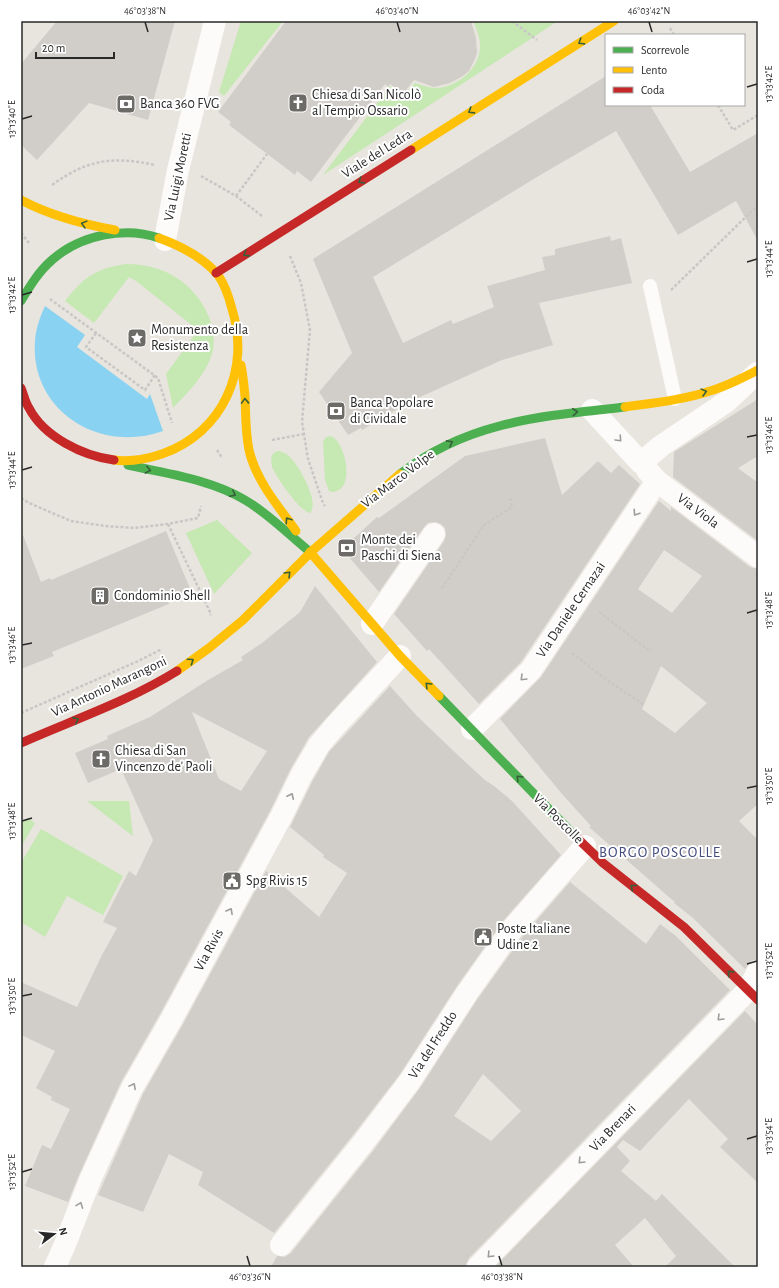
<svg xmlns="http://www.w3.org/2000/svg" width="779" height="1288" font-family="'Alegreya Sans',sans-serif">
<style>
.green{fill:#c6e8b3}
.water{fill:#8ad2f2}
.building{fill:#d1cec9;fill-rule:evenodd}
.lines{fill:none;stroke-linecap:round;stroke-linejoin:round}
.path{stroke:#c8c7c6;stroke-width:2.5;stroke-dasharray:3 2;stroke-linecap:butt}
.lane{stroke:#fcfbfa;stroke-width:14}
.street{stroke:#fcfbfa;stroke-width:22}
.fast{stroke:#4caf50;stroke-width:9}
.slow{stroke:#ffc107;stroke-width:9}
.jam{stroke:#c62828;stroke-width:9}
.oneway{stroke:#375f39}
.oneway2{stroke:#9d9c9c}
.ticks{fill:none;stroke:#292929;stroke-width:1.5}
.labels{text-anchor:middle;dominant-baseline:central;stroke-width:4;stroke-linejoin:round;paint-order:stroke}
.poi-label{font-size:14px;fill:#292929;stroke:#fff;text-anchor:start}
.street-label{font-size:14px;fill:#292929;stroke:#fff}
.neighbourhood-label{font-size:15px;letter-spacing:1px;fill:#454c7e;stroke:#fff}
.neatline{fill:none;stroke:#292929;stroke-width:1.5}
.ticks-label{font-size:10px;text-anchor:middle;fill:#292929}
</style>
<rect width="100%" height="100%" fill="#e8e5de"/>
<g class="green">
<polygon points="241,21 283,21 224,96 219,92"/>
<path d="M 473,21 L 558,21 L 323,175 L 390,86 L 404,96 L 415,83 C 422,85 429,88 436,88 C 458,87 481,68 480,45 C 480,37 476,28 473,21 Z"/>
<path d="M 127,264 C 164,264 195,283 209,317 C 213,328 215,339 213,350 C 208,372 188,393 173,408 L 166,374 L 198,330 L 136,281 L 129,277 L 94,323 L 65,301 C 84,277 96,268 127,264 Z"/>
<path d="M 329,436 L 333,437 C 335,439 338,441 339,444 C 347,456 353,490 333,492 L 329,491 L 325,480 L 323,442 L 325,438 Z"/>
<path d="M 279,451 C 283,452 287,454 290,457 C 299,466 320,502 310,513 C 299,511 277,478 272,467 C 271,463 271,459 272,455 L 275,452 Z"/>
<polygon points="217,520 252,553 214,594 186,533"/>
<polygon points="87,801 129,801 133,836"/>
<polygon points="28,818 35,823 21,847 21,821"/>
<polygon points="41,829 123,876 103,915 67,896 45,937 21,922 21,863"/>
</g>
<path class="water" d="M 45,306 L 85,335 L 77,347 L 147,399 L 150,394 L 163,431 C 100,454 30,411 35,341 C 36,328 40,317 45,306 Z"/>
<g class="building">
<polygon points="57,21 175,21 148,120 89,103 37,160 21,145 21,64"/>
<polygon points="286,21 471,21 476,38 477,53 475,59 469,71 463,76 450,83 434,87 414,80 403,94 390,84 388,87 385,84 311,182 297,171 295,175 229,125 231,122 218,112"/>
<polygon points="606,76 606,105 650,105 690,172 758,133 758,241 736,201 678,235 616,131 542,174 373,277 403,343 451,320 453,324 494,307 487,286 545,270 542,257 555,255 555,249 610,236 611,241 621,238 632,283 539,303 553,345 502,360 409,402 362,430 361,428 348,435 319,392 352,353 313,259"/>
<polygon points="758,399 758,456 738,468 758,483 758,541 673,477 674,452"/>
<polygon points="545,438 562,495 598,461 611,473 619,465 640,484 521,662 479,704 429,649 427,651 394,614 444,541 446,535 445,528 441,524 435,522 428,523 424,527 379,592 342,549 377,517 379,518 465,456"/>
<path d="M 659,501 L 671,511 L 671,507 L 750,567 L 758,569 L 758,804 L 739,821 L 758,840 L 758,959 L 751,961 L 745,969 L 693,918 L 674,903 L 675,902 L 670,898 L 589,827 L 591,826 L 562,794 L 500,719 L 541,677 ZM 664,550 L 702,576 L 672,613 L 638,589 ZM 661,666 L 707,703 L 675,733 L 642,709 Z"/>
<polygon points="166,531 191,591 168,601 169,604 52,652 54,656 21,669 21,535 23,535 41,582 50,578 51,580"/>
<path d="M 315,586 L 377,662 L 309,737 L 290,770 L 270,811 L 160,1014 L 121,1082 L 79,1175 L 68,1202 L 25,1186 L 42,1145 L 51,1149 L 70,1109 L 51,1100 L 52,1097 L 36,1088 L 55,1051 L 21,1035 L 21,982 L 77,1007 L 102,955 L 117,928 L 103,922 L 129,871 L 136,876 L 153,840 L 121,769 L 88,783 L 75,753 L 108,739 L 107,736 L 150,717 L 208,680 L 243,660 L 241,657 L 262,643 L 300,612 ZM 192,712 L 267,751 L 241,791 L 219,779 Z"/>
<polygon points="390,686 417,716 462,759 485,780 494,786 512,801 561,855 503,921 457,986 400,1074 353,1135 274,1233 198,1185 203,1172 169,1154 143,1212 98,1195 143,1094 182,1026 266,871 319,917 347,873 323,857 324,855 290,827 312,782 329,752"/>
<path d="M 570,882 L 646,944 L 660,924 L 676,936 L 730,990 L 469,1258 L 466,1264 L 466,1267 L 271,1267 L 277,1256 L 285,1257 L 291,1253 L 373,1151 L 420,1088 L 477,1000 L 523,936 ZM 483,1074 L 521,1111 L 491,1141 L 454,1116 Z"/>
<polygon points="745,1011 758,1025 758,1183 720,1147 728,1139 689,1099 640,1151 623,1140 617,1147 630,1161 621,1171 656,1201 662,1194 735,1267 665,1267 676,1256 645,1218 615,1245 634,1267 495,1267"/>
</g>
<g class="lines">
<g class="path">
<polyline points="512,21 537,40"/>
<polyline points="670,28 674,35"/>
<polyline points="718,105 733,130 758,115"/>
<polyline points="201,176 236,196 262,216"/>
<path d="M 52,185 C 88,159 113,156 155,165"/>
<polyline points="236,196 267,154"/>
<polyline points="21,233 29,243"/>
<polyline points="290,256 301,283 310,330 302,422 308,459 323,503 325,506"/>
<polyline points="671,290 758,205"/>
<polyline points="50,299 158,378 172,423"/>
<polyline points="96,333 86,347 145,390 155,375"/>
<polyline points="272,440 304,434"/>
<polyline points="217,450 222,458"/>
<polyline points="21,498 29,503 71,521 105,526 134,528 168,524 198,518 201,506"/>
<polyline points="168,524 211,614 210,615"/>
<polyline points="442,588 483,526 512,507 510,497"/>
<polyline points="599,612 651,652"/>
<polyline points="572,653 607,680 644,705"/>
<polyline points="21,713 136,662 162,649"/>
</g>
<polyline class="lane" points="650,286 675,399"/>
<g class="street">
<polyline points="165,240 178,170 215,21"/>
<polyline points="592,410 641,463 661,446 726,402 757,373"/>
<polyline points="647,470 657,481 758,557"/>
<polyline points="372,624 434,534"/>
<polyline points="472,729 531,670 657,481"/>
<polyline points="281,1245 363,1143 410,1081 467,993 513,928 585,846"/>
<polyline points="55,1267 66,1242 90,1180 132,1088 171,1020 281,817 301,776 319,745 336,725 400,656"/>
<polyline points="478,1267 748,990 758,971"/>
</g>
<g class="fast">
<path d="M 21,301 C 30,286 39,271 52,260 C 80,235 125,226 159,238"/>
<path d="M 128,465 C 167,474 210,479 245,500 C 269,514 289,535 310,552"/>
<path d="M 400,474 C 468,421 543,416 625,407"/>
<polyline points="439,696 574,835"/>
</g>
<g class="slow">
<polyline points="411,150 614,21"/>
<path d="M 21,200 C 51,216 82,224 115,230"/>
<path d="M 241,365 C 243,375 244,385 245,396 C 246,415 245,435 250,454 C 258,483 279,507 296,531"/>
<path d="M 625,407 C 653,403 683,400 710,391 C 727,386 742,378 758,370"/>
<path d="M 114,460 C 129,462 147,459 162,454 C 223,433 251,369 232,309 C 229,297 225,285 218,275 C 203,257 181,246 159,238"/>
<polyline points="310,552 400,656 439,696"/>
<polyline points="177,671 209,648 243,620 312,551 400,474"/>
</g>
<g class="jam">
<polyline points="216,273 411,150"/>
<path d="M 21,388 C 24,395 25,402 29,408 C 44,437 83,456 114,460"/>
<path d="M 21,743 C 73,720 129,701 177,671"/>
<polyline points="574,835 603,863 684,927 758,1000"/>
</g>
</g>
<defs><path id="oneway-chevron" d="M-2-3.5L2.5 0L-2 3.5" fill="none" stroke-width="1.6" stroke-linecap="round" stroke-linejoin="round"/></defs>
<g class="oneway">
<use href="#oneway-chevron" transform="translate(581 42) rotate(148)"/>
<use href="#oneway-chevron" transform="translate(471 111) rotate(148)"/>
<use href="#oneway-chevron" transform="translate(361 181) rotate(148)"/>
<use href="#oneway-chevron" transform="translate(84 224) rotate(-165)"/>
<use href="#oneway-chevron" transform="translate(246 254) rotate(148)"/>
<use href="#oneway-chevron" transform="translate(704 392) rotate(-15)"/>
<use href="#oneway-chevron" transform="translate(245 401) rotate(-92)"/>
<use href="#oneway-chevron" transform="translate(575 412) rotate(-6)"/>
<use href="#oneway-chevron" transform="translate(450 443) rotate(-28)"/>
<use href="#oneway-chevron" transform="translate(148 470) rotate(13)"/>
<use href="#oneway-chevron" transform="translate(233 494) rotate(26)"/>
<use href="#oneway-chevron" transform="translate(288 520) rotate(-124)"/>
<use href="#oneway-chevron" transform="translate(288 574) rotate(-45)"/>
<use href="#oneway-chevron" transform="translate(191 661) rotate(-35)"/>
<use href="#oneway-chevron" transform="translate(428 685) rotate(-135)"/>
<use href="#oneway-chevron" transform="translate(76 720) rotate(-24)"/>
<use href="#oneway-chevron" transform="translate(519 778) rotate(-134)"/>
<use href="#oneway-chevron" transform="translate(633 887) rotate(-142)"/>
<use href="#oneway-chevron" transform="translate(730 973) rotate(-136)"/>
</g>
<g class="oneway2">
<use href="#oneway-chevron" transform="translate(619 439) rotate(47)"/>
<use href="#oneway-chevron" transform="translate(636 513) rotate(124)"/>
<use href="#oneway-chevron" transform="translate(523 678) rotate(135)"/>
<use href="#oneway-chevron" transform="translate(291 796) rotate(-65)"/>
<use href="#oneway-chevron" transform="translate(230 911) rotate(-61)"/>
<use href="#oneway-chevron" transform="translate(720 1018) rotate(135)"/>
<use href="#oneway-chevron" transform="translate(133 1086) rotate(-62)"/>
<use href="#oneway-chevron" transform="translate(581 1161) rotate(134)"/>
<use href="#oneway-chevron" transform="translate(80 1205) rotate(-69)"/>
<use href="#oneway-chevron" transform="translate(490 1255) rotate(134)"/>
</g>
<path class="ticks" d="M 145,22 L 148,32M 397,22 L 400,32M 649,22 L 652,32M 747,87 L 757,84M 22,119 L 32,116M 747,262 L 757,259M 22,295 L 32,292M 747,437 L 757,435M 22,470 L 32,467M 747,613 L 757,610M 22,645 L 32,643M 747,788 L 757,786M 22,821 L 32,818M 747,964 L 757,961M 22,996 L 32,994M 747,1139 L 757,1136M 22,1172 L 32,1169M 247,1256 L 250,1266M 499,1256 L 502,1266"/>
<defs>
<g id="church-square" transform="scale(1)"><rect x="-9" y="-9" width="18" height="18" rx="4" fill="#6c6b68" stroke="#fff"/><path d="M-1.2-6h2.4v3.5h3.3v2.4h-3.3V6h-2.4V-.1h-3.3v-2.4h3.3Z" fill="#fff"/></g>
<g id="bank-square" transform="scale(1)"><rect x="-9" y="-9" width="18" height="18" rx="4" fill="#6c6b68" stroke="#fff"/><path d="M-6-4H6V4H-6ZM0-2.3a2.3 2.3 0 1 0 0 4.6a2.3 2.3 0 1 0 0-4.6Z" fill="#fff"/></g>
<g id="sight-square" transform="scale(1)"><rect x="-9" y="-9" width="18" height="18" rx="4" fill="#6c6b68" stroke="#fff"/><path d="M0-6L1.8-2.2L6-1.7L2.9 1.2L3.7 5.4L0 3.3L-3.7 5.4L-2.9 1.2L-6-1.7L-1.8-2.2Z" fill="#fff"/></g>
<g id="building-square" transform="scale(1)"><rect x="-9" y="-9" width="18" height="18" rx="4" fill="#6c6b68" stroke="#fff"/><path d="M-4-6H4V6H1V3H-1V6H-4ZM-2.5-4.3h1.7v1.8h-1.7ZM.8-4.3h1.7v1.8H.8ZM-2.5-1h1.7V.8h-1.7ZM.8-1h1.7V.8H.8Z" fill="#fff"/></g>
<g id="civic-square" transform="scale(1)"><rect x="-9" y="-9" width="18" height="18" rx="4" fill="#6c6b68" stroke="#fff"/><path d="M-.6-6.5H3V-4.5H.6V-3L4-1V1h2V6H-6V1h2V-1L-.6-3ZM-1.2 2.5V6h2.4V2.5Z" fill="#fff"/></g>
</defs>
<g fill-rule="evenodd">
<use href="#church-square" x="298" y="103"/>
<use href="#bank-square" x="126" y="104"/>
<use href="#sight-square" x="137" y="338"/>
<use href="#bank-square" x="336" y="411"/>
<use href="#bank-square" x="347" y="548"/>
<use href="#building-square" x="100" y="596"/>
<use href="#church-square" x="101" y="759"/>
<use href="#civic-square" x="232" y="881"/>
<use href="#civic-square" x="483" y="937"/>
</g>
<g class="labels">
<g class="poi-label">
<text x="312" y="95">Chiesa di San Nicolò<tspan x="312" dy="16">al Tempio Ossario</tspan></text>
<text x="140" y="104">Banca 360 FVG</text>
<text x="151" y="330">Monumento della<tspan x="151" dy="16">Resistenza</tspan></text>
<text x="350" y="403">Banca Popolare<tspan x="350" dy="16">di Cividale</tspan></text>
<text x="361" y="540">Monte dei<tspan x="361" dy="16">Paschi di Siena</tspan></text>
<text x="114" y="596">Condominio Shell</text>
<text x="115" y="751">Chiesa di San<tspan x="115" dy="16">Vincenzo de' Paoli</tspan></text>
<text x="246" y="881">Spg Rivis 15</text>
<text x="497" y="929">Poste Italiane<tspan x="497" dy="16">Udine 2</tspan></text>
</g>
<g class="street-label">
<text transform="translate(377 154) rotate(-32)">Viale del Ledra</text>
<text transform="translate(178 177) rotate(-78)">Via Luigi Moretti</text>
<text transform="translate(398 479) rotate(-37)">Via Marco Volpe</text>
<text transform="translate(698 511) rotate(37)">Via Viola</text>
<text transform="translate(571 610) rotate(-56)">Via Daniele Cernazai</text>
<text transform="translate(109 687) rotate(-25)">Via Antonio Marangoni</text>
<text transform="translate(558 819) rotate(45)">Via Poscolle</text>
<text transform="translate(209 950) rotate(-61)">Via Rivis</text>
<text transform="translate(433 1045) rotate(-57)">Via del Freddo</text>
<text transform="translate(613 1128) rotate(-46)">Via Brenari</text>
</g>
<g class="neighbourhood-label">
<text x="660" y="852">BORGO POSCOLLE</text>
</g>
</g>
<rect width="779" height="1288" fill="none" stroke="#ffffff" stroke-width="44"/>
<rect x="605" y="34" width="140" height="72" fill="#ffffff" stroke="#a9a9a9"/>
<rect x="613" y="47" width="20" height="6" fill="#4caf50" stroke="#a9a9a9"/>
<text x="641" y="54" font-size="12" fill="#292929">Scorrevole</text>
<rect x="613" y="67" width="20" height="6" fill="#ffc107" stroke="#a9a9a9"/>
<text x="641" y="74" font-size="12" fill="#292929">Lento</text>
<rect x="613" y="87" width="20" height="6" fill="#c62828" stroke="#a9a9a9"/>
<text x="641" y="94" font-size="12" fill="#292929">Coda</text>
<g transform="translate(54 1234) rotate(74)" stroke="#ffffff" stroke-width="3" paint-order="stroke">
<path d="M0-3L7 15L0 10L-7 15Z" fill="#292929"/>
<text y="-6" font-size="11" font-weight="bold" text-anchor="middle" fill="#292929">N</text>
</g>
<path d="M36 52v6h78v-6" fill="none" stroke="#292929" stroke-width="2"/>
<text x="42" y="52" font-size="12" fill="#292929" stroke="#ffffff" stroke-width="3" paint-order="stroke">20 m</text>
<rect x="22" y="22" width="735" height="1244" class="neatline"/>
<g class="ticks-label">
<text x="145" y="14">46°03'38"N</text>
<text x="397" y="14">46°03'40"N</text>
<text x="649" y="14">46°03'42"N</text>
<text transform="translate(768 84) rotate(-90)" y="4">13°13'42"E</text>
<text transform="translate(11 119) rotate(-90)" y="4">13°13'40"E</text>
<text transform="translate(768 259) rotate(-90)" y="4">13°13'44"E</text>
<text transform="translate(11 295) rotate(-90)" y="4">13°13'42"E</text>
<text transform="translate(768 435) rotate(-90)" y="4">13°13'46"E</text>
<text transform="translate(11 470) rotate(-90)" y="4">13°13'44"E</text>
<text transform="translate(768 610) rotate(-90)" y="4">13°13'48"E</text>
<text transform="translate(11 645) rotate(-90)" y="4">13°13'46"E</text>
<text transform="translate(768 786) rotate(-90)" y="4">13°13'50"E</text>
<text transform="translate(11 821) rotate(-90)" y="4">13°13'48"E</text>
<text transform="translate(768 961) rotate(-90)" y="4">13°13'52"E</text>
<text transform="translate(11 996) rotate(-90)" y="4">13°13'50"E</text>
<text transform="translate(768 1136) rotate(-90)" y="4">13°13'54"E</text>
<text transform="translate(11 1172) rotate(-90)" y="4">13°13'52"E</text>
<text x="250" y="1280">46°03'36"N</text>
<text x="502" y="1280">46°03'38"N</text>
</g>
</svg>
